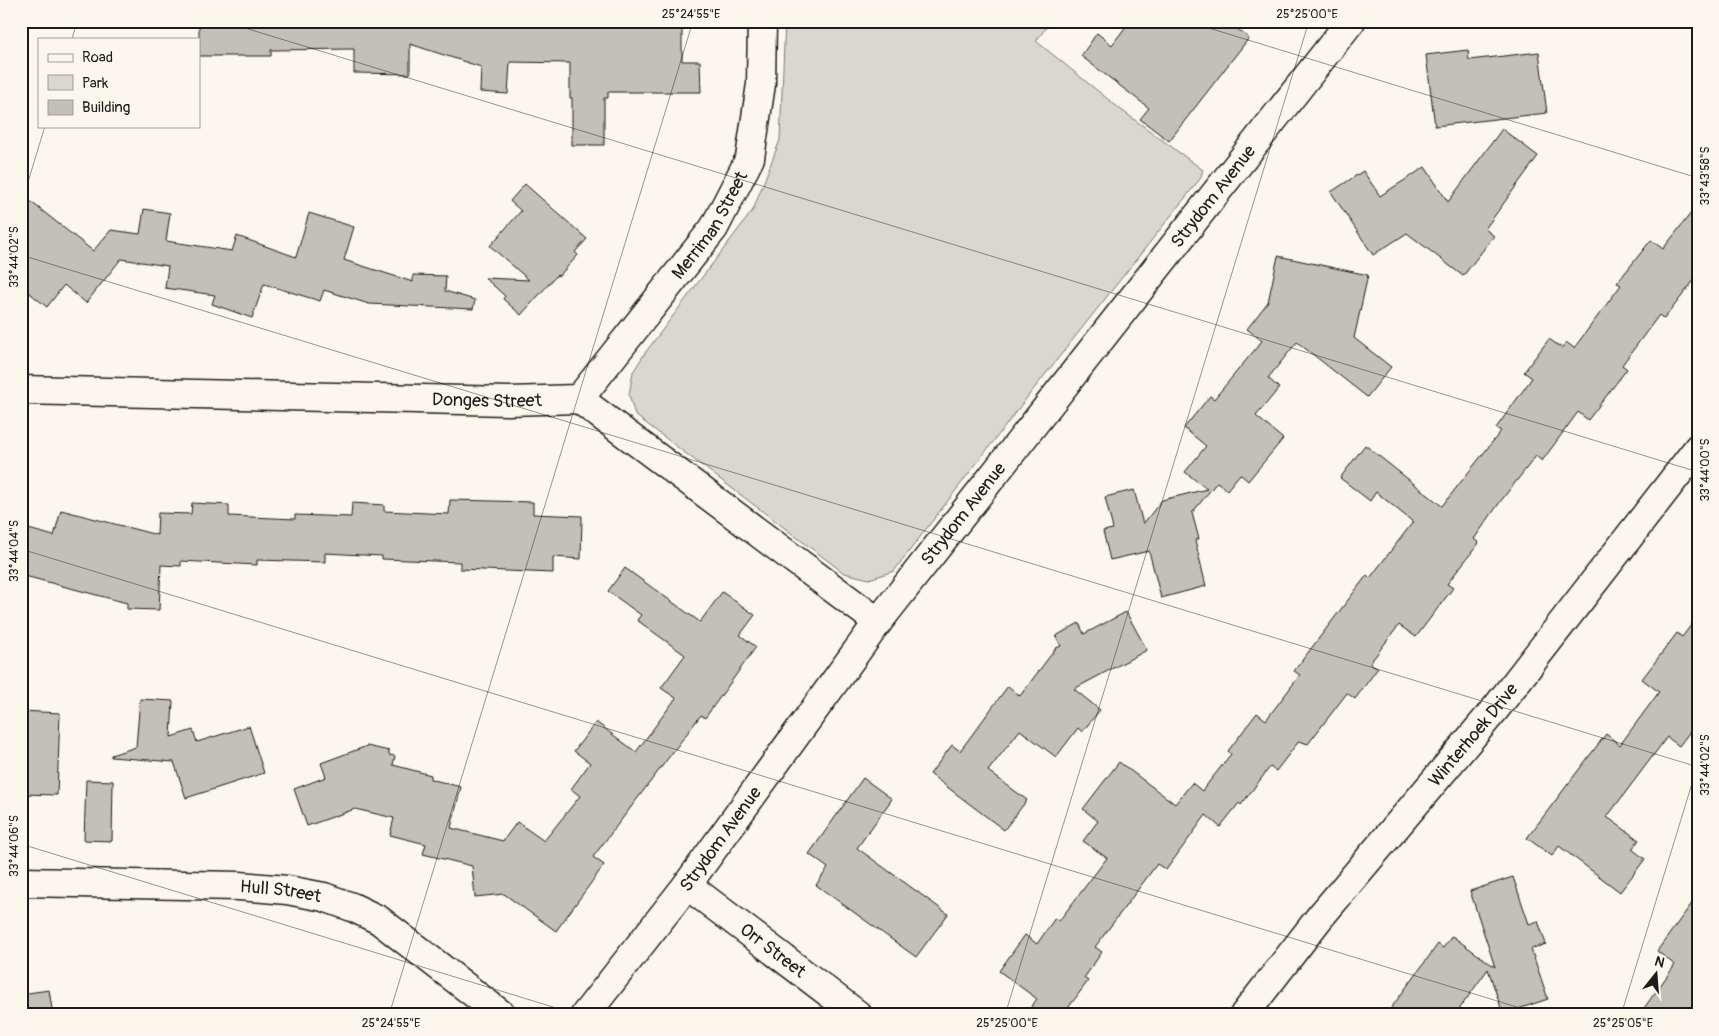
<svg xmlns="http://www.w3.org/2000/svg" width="1719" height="1036" font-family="Pangolin,sans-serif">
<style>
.green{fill:#dad7ce;stroke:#7b7a75}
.building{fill:#c3c0b8;stroke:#1c1c1c}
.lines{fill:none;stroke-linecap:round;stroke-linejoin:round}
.minor-casing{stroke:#1c1c1c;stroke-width:31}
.minor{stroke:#fbf7ec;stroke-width:28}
.ticks{fill:none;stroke:#1c1c1c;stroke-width:1;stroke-opacity:0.45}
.labels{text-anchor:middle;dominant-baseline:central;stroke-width:4;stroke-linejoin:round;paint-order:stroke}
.street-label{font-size:18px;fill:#1c1c1c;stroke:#fbf7ec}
.neatline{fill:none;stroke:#1c1c1c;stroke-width:2}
.ticks-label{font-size:12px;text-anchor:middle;fill:#1c1c1c}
</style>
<rect width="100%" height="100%" fill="#fbf7ec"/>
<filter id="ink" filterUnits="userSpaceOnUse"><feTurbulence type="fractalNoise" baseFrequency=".02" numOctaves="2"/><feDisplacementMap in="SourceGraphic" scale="10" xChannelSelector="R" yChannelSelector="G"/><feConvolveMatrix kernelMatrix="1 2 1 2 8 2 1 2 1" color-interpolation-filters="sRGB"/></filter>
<g filter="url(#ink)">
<polygon class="green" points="785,21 1051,21 1036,41 1120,109 1203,170 1200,179 1029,395 894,571 869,579 844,573 635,415 629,395 633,372 645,353 753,210 780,140"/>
<g class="building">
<polygon points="199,21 682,21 682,61 700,61 701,92 608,92 608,98 604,98 604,145 572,145 572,98 570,98 570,63 510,62 508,94 480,92 481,67 410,44 410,74 354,73 354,49 271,50 271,56 199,56"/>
<polygon points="1130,21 1227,21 1249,38 1169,141 1140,119 1149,108 1081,56 1097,33 1112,45"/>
<polygon points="1468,50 1469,60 1539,52 1547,113 1435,126 1426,55"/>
<polygon points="1502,129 1538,156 1485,229 1494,236 1463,276 1407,233 1373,255 1331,192 1363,171 1380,196 1425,167 1448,202"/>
<polygon points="525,184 587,239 575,252 578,255 559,276 557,275 521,315 503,299 505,296 485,278 529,280 490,246 521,211 510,201"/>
<polygon points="21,194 93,251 111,230 140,234 144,209 170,213 166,241 232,251 237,236 296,257 309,213 354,227 344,260 413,282 413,275 446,276 445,291 475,300 473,309 369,304 324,290 320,301 264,284 252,318 212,304 215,295 165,288 168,266 121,259 86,303 64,285 47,307 21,286"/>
<polygon points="1698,204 1698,275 1664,319 1659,315 1622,365 1627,369 1588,420 1578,412 1542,461 1536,456 1500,502 1474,539 1479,543 1447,584 1453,588 1416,637 1399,625 1370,663 1378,668 1355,699 1347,693 1308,744 1299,741 1276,771 1270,767 1241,805 1239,803 1220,827 1206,815 1166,870 1157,864 1095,947 1102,952 1084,978 1088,981 1063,1015 1025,1015 1037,999 999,971 1025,935 1037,944 1055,918 1059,921 1107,858 1083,841 1098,821 1083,809 1119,762 1175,804 1192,783 1202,791 1231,754 1228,751 1257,713 1266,720 1300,675 1294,671 1367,575 1370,578 1413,522 1376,492 1370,501 1340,478 1365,445 1442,506 1501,431 1496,428 1532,378 1524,372 1549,339 1562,348 1566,342 1574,348 1621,285 1617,283 1651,240 1663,249"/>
<polygon points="1278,256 1368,275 1354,338 1391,367 1367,397 1297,342 1268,378 1279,388 1256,416 1283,439 1248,481 1240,474 1227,490 1217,482 1192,513 1199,539 1195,540 1206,586 1161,598 1149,551 1110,560 1103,531 1113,529 1105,497 1134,490 1143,524 1162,500 1207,489 1185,472 1206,446 1184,428 1210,396 1214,399 1262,341 1247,329 1268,302"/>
<polygon points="450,500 533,502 533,514 582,516 581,559 553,557 553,573 460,569 460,562 382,559 382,556 325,553 325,562 257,560 257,565 181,561 181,566 161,565 159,610 127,609 127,603 21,575 21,527 54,536 61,510 157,535 158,513 191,514 192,503 229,505 229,516 295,519 295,515 351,517 352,503 384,505 384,511 449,514"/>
<polygon points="625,568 700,622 722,592 755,615 740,635 756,647 705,718 701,715 593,857 604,865 556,931 504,894 475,897 472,866 423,854 426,844 390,835 394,818 355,809 307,826 294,789 326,777 321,763 367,746 389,751 389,755 395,756 393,765 431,775 430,779 461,787 451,828 503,841 517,822 544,841 580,796 571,789 590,763 574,751 596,722 636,752 676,698 661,688 685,655 637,620 641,615 608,591"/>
<polygon points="1126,612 1147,650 1074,689 1100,710 1082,732 1078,728 1056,757 1020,730 988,771 1027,800 1004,830 930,774 952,745 960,751 1008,686 1020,696 1056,648 1061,646 1056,636 1079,623 1084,634"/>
<polygon points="1698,616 1698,721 1679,746 1667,737 1607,817 1639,840 1632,849 1645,859 1620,892 1559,846 1552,856 1527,838 1606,734 1620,745 1659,692 1642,679 1677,633 1682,637"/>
<polygon points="140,699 173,701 171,737 193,730 197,742 249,726 264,773 186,798 174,762 111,757 111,755 136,747"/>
<polygon points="21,711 60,713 57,795 21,794"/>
<polygon points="863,778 892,799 857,848 948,914 916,957 816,885 828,868 809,854"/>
<polygon points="86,780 113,781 112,841 84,840"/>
<polygon points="1513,877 1529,924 1538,921 1546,944 1531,949 1548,999 1503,1014 1488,969 1455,1015 1386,1015 1438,944 1443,948 1452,936 1495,967 1470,891"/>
<polygon points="1698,895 1698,1015 1639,1015 1675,965 1657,951"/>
<polygon points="49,990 53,1015 21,1015 21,994"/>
</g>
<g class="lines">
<g class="minor-casing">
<g id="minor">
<path id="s1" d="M 21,390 L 508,401 L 579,399 L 878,622"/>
<path id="s2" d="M 579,399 L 714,228 L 750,158 L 761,84 L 762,21"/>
<path id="s3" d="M 21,882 L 239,886 L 287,890 L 324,897 L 352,907 L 379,920 L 502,1015"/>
<path id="s4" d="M 687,885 L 858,1015"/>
<path id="s5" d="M 585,1015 L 687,885 L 878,622 L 1351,21"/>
<path id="s6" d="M 1244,1015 L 1320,917 L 1496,708 L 1698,448"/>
</g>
</g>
<use href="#minor" class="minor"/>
</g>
</g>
<path class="ticks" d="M 222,21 L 1698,472M 1186,21 L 1698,178M 72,39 L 77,21M 21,205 L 45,126M 21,255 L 1698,767M 21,549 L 1543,1015M 21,844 L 579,1015M 389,1015 L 693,21M 1005,1015 L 1309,21M 1621,1015 L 1698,764"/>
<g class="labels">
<g class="street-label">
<text stroke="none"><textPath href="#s5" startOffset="1032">Strydom Avenue</textPath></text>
<text stroke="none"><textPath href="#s2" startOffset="218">Merriman Street</textPath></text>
<text stroke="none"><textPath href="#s1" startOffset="466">Donges Street</textPath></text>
<text stroke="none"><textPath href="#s5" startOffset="628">Strydom Avenue</textPath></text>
<text stroke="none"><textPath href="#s6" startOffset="362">Winterhoek Drive</textPath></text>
<text stroke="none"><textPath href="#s5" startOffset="222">Strydom Avenue</textPath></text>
<text stroke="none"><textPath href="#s3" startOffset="260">Hull Street</textPath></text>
<text stroke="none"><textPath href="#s4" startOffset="108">Orr Street</textPath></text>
</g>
</g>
<rect width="1719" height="1036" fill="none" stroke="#fbf7ec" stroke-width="55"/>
<rect x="38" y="38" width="162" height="90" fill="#fbf7ec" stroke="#a29f99"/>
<rect x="48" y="54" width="25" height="8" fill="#fbf7ec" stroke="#a29f99"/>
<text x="82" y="62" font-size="15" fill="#1c1c1c">Road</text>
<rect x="48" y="75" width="25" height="15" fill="#dad7ce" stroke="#a29f99"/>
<text x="82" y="88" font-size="15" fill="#1c1c1c">Park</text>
<rect x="48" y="100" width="25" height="15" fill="#c3c0b8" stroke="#a29f99"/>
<text x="82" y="112" font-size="15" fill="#1c1c1c">Building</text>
<g transform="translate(1656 974) rotate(17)" stroke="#fbf7ec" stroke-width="4" paint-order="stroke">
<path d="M0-4L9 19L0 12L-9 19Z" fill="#1c1c1c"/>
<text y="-8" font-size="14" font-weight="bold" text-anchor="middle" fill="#1c1c1c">N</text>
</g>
<rect x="28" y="28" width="1664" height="980" class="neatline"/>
<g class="ticks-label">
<text x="691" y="18">25°24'55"E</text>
<text x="1307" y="18">25°25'00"E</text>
<text transform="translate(1705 176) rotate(-90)" y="4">33°43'58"S</text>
<text transform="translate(14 257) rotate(-90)" y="4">33°44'02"S</text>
<text transform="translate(1705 470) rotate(-90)" y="4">33°44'00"S</text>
<text transform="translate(14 551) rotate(-90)" y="4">33°44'04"S</text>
<text transform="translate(1705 765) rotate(-90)" y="4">33°44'02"S</text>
<text transform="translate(14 846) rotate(-90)" y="4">33°44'06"S</text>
<text x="391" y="1027">25°24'55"E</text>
<text x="1007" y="1027">25°25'00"E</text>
<text x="1623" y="1027">25°25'05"E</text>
</g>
</svg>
